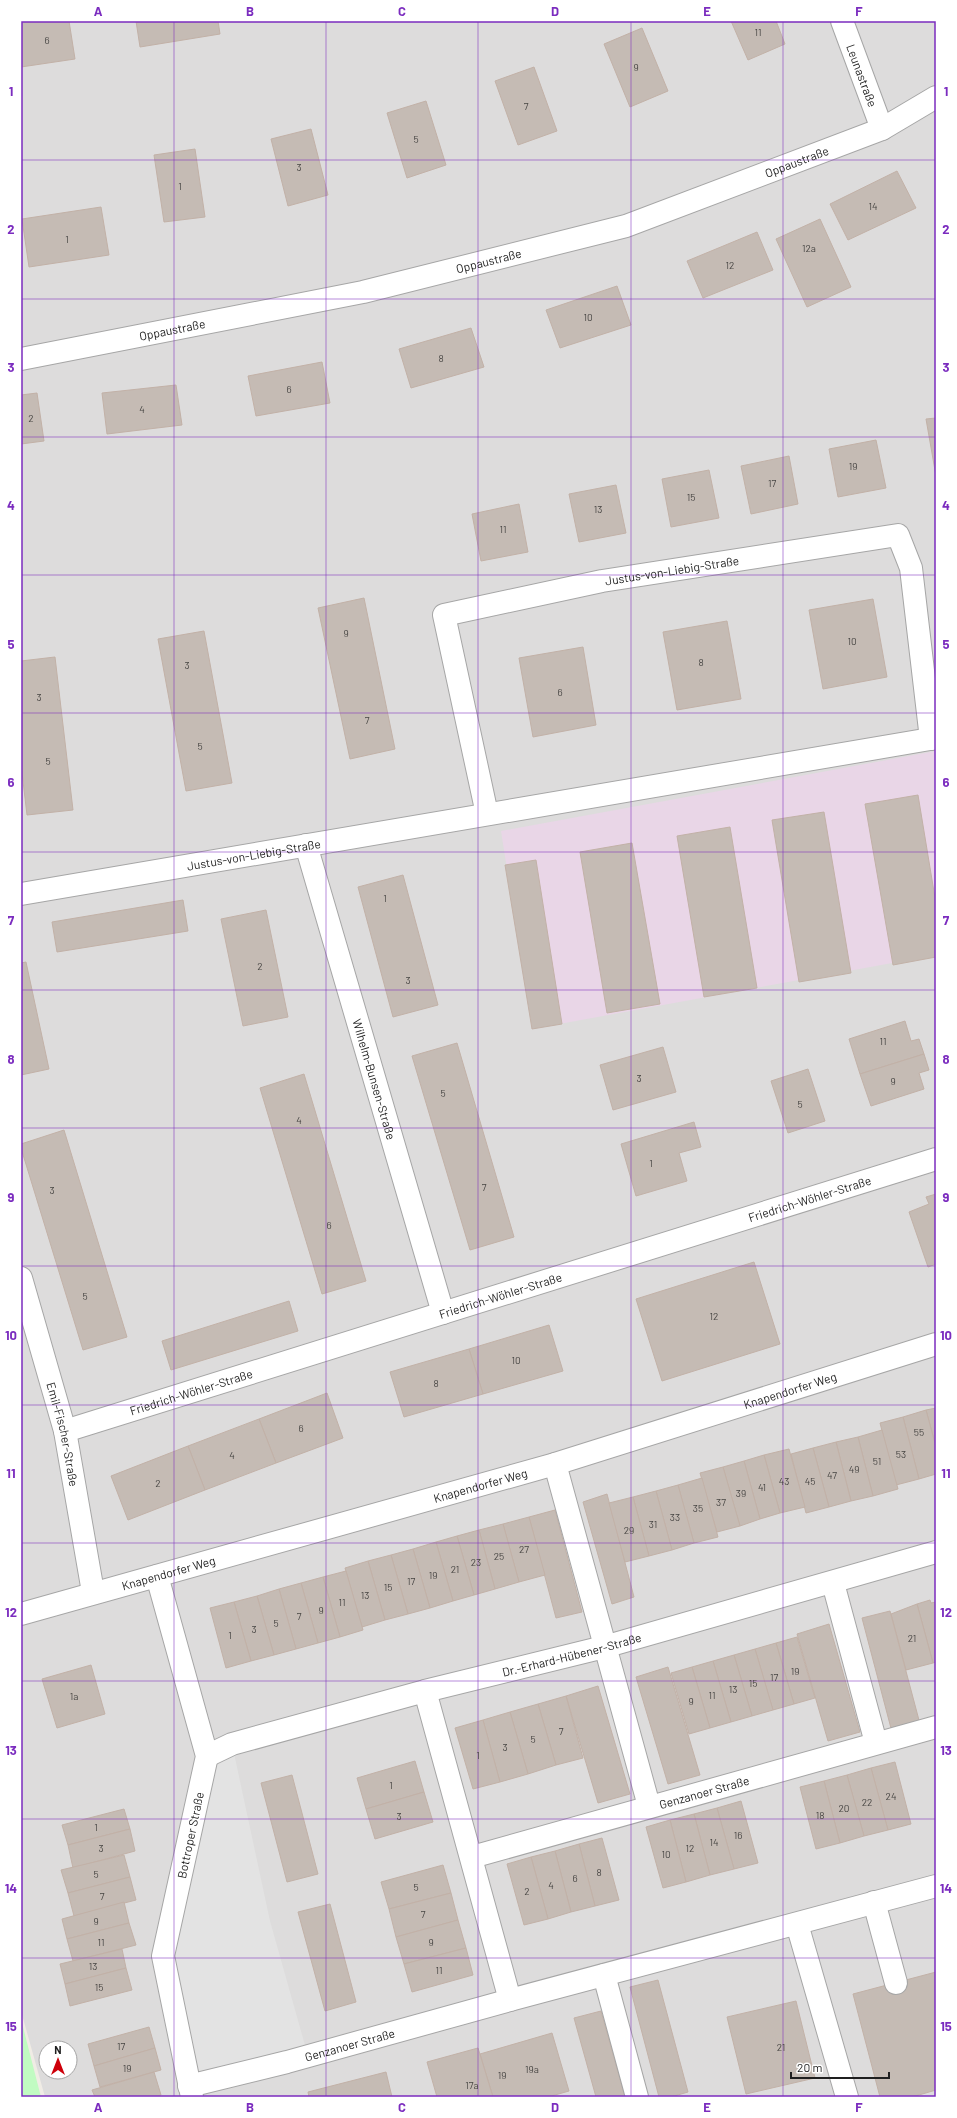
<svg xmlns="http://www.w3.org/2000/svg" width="957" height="2118" font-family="Barlow,sans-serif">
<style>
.residential{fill:#dddcdc;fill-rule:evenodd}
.industrial{fill:#e9d6e7}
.park{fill:#c1fbc2}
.parking{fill:#e3e3e3}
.building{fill:#c5bbb4;stroke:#c2b1a7}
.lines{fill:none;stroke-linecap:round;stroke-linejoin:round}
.minor-casing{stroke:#a6a6a6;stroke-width:24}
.minor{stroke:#fff;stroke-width:22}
.grid{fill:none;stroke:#7b2cbf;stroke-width:1;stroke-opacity:0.55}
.labels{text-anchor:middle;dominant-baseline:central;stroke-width:3.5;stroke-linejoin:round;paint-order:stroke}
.number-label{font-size:10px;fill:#484644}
.street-label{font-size:12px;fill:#1f1f1f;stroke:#fff}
.neatline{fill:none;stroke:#7b2cbf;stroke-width:1.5}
.grid-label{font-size:13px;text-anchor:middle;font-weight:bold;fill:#7b2cbf}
</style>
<rect width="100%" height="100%" fill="#f0ece5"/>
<path class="residential" d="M 21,21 L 936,21 L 936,2097 L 45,2097 L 21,2011 ZM 46,2048 L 70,2048 L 70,2072 L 46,2072 Z"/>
<polygon class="industrial" points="936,751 936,955 532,1029 501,831"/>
<polygon class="park" points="21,2019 41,2097 21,2097"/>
<polygon class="parking" points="232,1744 270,1921 308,2056 189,2086 163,1956 207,1756"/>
<g class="building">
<polygon points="21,21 69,21 75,59 21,67"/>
<polygon points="136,21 218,21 220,34 140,47"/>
<polygon points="731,21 776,21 785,44 748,60"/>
<polygon points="642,28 668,91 630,107 604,44"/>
<polygon points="534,67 557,131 518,145 495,81"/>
<polygon points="426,101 446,165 407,178 387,113"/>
<polygon points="311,129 328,195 288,206 271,139"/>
<polygon points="195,149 205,217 164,222 154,155"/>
<polygon points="897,171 916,208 848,240 830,204"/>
<polygon points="101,207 109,255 29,267 22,219"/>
<polygon points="820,219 851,287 807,307 776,239"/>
<polygon points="757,232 773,270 703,298 687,261"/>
<polygon points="617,286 631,325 560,348 546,310"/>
<polygon points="471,328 484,367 411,388 399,349"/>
<polygon points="322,362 330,403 256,416 248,376"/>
<polygon points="176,385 182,425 107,434 102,393"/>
<polygon points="37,393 44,441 21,444 21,395"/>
<polygon points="936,418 936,476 926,419"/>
<polygon points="876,440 886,488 838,497 829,449"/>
<polygon points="789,456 798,504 751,514 741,466"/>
<polygon points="709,470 719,518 671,527 662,479"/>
<polygon points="616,485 626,533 579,542 569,494"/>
<polygon points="519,504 528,552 481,561 472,514"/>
<polygon points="364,598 395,749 350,759 318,608"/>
<polygon points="873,599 887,677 823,689 809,610"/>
<polygon points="727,621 741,699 677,710 663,632"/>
<polygon points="204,631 232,783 186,791 158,639"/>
<polygon points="583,647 596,725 533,737 519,658"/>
<polygon points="55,657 73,810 27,815 21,764 21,661"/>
<polygon points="918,795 936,904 936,957 893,965 865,804"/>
<polygon points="824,812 851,973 799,982 772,820"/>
<polygon points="730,827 757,988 704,997 677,836"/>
<polygon points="632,843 660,1004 607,1013 580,852"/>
<polygon points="536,860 562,1024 532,1029 505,865"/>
<polygon points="403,875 438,1005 393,1017 358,887"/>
<polygon points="183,900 188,931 57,952 52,922"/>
<polygon points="266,910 288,1017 243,1026 221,919"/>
<polygon points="26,962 49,1069 21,1075 21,963"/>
<polygon points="905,1021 911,1041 919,1039 924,1054 860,1074 849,1039"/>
<polygon points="457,1043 514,1237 470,1250 412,1056"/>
<polygon points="663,1047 676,1092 613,1110 600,1065"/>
<polygon points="924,1054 929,1070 919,1073 924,1089 871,1106 860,1074"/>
<polygon points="808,1069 825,1121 788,1133 771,1081"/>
<polygon points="304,1074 366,1281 322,1294 260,1088"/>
<polygon points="694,1122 701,1147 679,1153 687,1181 636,1196 621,1144"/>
<polygon points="64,1130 127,1337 83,1350 21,1148 21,1144"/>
<polygon points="936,1194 936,1264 928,1267 909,1212 929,1204 926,1197"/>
<polygon points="754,1262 780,1344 662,1381 636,1299"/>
<polygon points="289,1301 298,1331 171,1370 162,1341"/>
<polygon points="549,1325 563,1371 483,1394 469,1349"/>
<polygon points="469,1349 483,1394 404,1417 390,1372"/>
<polygon points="327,1393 343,1438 276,1463 259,1419"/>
<polygon points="936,1408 936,1447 926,1410"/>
<polygon points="926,1410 936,1447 936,1474 919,1479 903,1417"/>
<polygon points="903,1417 919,1479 896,1485 880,1423"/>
<polygon points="259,1419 276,1463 205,1490 188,1446"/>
<polygon points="882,1430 898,1489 873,1496 858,1437"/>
<polygon points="858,1437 873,1496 851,1501 836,1442"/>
<polygon points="836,1442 851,1501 829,1507 813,1448"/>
<polygon points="188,1446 205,1490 128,1520 111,1476"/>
<polygon points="813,1448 829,1507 806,1513 791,1454"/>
<polygon points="789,1449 805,1507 780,1513 764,1455"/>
<polygon points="764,1455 780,1513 760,1519 744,1461"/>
<polygon points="744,1461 760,1519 740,1526 723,1467"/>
<polygon points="723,1467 740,1526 717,1532 700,1473"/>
<polygon points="702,1478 718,1537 694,1543 678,1485"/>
<polygon points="678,1485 694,1543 672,1550 656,1491"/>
<polygon points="656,1491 672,1550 649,1556 633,1497"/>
<polygon points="607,1494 634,1597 612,1604 583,1502"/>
<polygon points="633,1497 649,1556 625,1562 609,1503"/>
<polygon points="555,1510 582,1612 556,1618 529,1517"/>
<polygon points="529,1517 545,1575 519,1582 503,1524"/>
<polygon points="503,1524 519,1582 495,1589 479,1530"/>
<polygon points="479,1530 495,1589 474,1595 457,1536"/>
<polygon points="457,1536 474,1595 453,1601 436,1542"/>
<polygon points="436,1542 453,1601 430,1608 413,1549"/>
<polygon points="413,1549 430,1608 408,1614 391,1555"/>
<polygon points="391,1555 408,1614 385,1620 368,1561"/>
<polygon points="368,1561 385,1620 362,1627 345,1568"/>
<polygon points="346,1571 363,1630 340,1637 323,1577"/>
<polygon points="323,1577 340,1637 318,1643 301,1583"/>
<polygon points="301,1583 318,1643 296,1649 279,1589"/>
<polygon points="279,1589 296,1649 274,1655 257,1596"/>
<polygon points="257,1596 274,1655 251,1661 234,1602"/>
<polygon points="930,1600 931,1603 936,1602 936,1662 933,1663 917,1604"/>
<polygon points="234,1602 251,1661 226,1668 210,1608"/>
<polygon points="917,1604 933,1663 906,1670 891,1614"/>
<polygon points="890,1611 920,1724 892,1732 862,1618"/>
<polygon points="829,1624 860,1732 828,1741 797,1634"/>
<polygon points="797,1637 815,1698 794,1704 776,1643"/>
<polygon points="776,1643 794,1704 773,1710 755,1649"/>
<polygon points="755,1649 773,1710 752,1716 734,1655"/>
<polygon points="734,1655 752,1716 731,1722 713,1661"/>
<polygon points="713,1661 731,1722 710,1728 692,1667"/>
<polygon points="91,1665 105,1714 57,1728 42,1679"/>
<polygon points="668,1667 700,1775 668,1784 636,1677"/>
<polygon points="692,1667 710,1728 689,1734 671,1673"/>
<polygon points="598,1686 630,1794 598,1803 566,1696"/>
<polygon points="566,1696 583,1758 556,1765 538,1704"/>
<polygon points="538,1704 556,1765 528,1774 510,1712"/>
<polygon points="510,1712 528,1774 500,1782 483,1720"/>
<polygon points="483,1720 500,1782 473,1789 455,1728"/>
<polygon points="415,1761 424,1792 366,1809 357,1778"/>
<polygon points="895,1762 911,1824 888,1830 871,1768"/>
<polygon points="871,1768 888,1830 864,1836 847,1775"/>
<polygon points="292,1775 318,1874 287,1882 261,1783"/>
<polygon points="847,1775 864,1836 840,1843 824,1781"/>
<polygon points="824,1781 840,1843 816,1849 800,1787"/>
<polygon points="424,1792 433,1822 375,1839 366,1809"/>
<polygon points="741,1801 758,1863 734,1869 717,1808"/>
<polygon points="717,1808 734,1869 710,1875 694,1814"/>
<polygon points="124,1809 130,1829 68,1845 62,1825"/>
<polygon points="694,1814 710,1875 686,1882 670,1820"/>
<polygon points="670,1820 686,1882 663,1888 646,1827"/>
<polygon points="130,1829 135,1851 73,1868 68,1845"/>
<polygon points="602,1838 619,1900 595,1906 579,1844"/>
<polygon points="579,1844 595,1906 571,1912 555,1851"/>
<polygon points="555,1851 571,1912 548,1919 531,1857"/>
<polygon points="124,1855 130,1877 68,1893 61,1870"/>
<polygon points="531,1857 548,1919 524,1925 507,1864"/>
<polygon points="443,1865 451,1893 389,1909 381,1882"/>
<polygon points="130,1877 136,1900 74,1916 68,1893"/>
<polygon points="451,1893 458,1920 396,1937 389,1909"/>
<polygon points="124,1902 129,1923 67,1939 62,1919"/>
<polygon points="330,1904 356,2002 325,2011 298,1912"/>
<polygon points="458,1920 466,1948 404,1964 396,1937"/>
<polygon points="129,1923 136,1945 73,1961 67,1939"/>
<polygon points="466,1948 473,1975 412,1992 404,1964"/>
<polygon points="122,1949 126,1968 65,1984 60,1964"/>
<polygon points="126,1968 132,1990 70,2006 65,1984"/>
<polygon points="936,1972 936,2090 912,2097 880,2097 853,1994"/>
<polygon points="658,1980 688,2092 671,2097 659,2097 630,1987"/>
<polygon points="796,2001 815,2078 746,2094 727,2017"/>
<polygon points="601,2011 625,2097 596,2097 574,2018"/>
<polygon points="149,2027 155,2048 94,2066 88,2044"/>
<polygon points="552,2033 569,2091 548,2097 493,2097 480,2054"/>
<polygon points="155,2048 161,2070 100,2087 94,2066"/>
<polygon points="478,2048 493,2097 437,2097 427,2062"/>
<polygon points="154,2072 161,2095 154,2097 95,2097 92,2090"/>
<polygon points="386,2072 392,2097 309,2097 308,2092"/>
</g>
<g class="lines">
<g class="minor-casing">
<g id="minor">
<path id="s1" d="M 842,21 L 882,129"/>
<path id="s2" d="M 21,359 L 363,292 L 626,226 L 882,129 L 936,97"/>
<path id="s3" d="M 487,814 L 444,615 L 602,581 L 898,535 L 911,568 L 931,739"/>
<path id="s4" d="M 306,845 L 443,1313"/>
<path id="s5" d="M 21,894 L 936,738"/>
<path id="s6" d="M 21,1278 L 65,1431 L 93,1592"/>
<path id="s7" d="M 65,1431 L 936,1159"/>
<polyline points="555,1464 649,1806"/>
<polyline points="157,1576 207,1756 163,1956 192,2097"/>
<polyline points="833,1583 876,1743"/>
<path id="s8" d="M 21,1614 L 555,1464 L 936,1344"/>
<polyline points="425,1691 510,2000"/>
<path id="s9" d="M 207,1756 L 232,1744 L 425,1691 L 604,1647 L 936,1552"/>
<path id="s10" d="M 472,1857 L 936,1727"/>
<polyline points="874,1902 896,1983"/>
<polyline points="797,1924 847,2097"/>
<polyline points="604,1975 637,2097"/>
<path id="s11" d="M 189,2086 L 287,2062 L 510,2000 L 936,1886"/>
</g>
</g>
<use href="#minor" class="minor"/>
</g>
<path class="grid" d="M 174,21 L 174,2097M 326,21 L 326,2097M 478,21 L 478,2097M 631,21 L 631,2097M 783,21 L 783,2097M 21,160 L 936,160M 21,299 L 936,299M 21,437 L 936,437M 21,575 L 936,575M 21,713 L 936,713M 21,852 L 936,852M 21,990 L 936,990M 21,1128 L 936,1128M 21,1266 L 936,1266M 21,1405 L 936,1405M 21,1543 L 936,1543M 21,1681 L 936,1681M 21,1819 L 936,1819M 21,1958 L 936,1958"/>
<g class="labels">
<g class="number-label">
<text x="758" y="32">11</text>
<text x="47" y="40">6</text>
<text x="636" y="67">9</text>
<text x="526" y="106">7</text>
<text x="416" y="139">5</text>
<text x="299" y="167">3</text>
<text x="180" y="186">1</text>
<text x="873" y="206">14</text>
<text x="67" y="239">1</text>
<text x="809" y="248">12a</text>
<text x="730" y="265">12</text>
<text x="588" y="317">10</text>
<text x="441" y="358">8</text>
<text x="289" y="389">6</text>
<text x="142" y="409">4</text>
<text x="31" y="418">2</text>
<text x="853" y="466">19</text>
<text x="772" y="483">17</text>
<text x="691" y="497">15</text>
<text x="598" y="509">13</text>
<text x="503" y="529">11</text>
<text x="346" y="633">9</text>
<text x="852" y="641">10</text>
<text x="701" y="662">8</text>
<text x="187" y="665">3</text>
<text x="560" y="692">6</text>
<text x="39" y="697">3</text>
<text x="367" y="720">7</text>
<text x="200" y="746">5</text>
<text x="48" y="761">5</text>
<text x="385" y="898">1</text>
<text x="260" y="966">2</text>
<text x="408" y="980">3</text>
<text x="883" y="1041">11</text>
<text x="639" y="1078">3</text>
<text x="893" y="1081">9</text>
<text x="443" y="1093">5</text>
<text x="800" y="1104">5</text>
<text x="299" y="1120">4</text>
<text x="651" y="1163">1</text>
<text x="484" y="1187">7</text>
<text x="52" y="1190">3</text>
<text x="329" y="1225">6</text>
<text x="85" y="1296">5</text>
<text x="714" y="1316">12</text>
<text x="516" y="1360">10</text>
<text x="436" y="1383">8</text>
<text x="301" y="1428">6</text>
<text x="919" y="1432">55</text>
<text x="901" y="1454">53</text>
<text x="232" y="1455">4</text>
<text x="877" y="1461">51</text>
<text x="854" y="1469">49</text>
<text x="832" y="1475">47</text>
<text x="784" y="1481">43</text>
<text x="810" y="1481">45</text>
<text x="158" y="1483">2</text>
<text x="762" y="1487">41</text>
<text x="741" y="1493">39</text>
<text x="721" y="1502">37</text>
<text x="698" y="1508">35</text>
<text x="675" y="1517">33</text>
<text x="653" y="1524">31</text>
<text x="629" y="1530">29</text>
<text x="524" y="1549">27</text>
<text x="499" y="1556">25</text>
<text x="476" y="1562">23</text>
<text x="455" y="1569">21</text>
<text x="433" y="1575">19</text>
<text x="411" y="1581">17</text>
<text x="388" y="1587">15</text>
<text x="365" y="1595">13</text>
<text x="342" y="1602">11</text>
<text x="321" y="1610">9</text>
<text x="299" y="1616">7</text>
<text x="276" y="1623">5</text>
<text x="254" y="1629">3</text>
<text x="230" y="1635">1</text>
<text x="912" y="1638">21</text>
<text x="795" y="1671">19</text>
<text x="774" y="1677">17</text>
<text x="753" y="1683">15</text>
<text x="733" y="1689">13</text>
<text x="712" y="1695">11</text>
<text x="74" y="1696">1a</text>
<text x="691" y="1701">9</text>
<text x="561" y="1731">7</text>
<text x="533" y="1739">5</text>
<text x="505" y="1747">3</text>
<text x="478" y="1755">1</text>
<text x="391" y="1785">1</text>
<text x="891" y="1796">24</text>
<text x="867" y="1802">22</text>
<text x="844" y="1808">20</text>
<text x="820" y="1815">18</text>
<text x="399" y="1816">3</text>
<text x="96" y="1827">1</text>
<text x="738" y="1835">16</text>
<text x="714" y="1842">14</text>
<text x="101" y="1848">3</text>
<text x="690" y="1848">12</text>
<text x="666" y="1854">10</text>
<text x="599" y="1872">8</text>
<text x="96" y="1874">5</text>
<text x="575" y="1878">6</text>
<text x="551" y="1885">4</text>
<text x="416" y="1887">5</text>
<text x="527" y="1891">2</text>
<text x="102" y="1896">7</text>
<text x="423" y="1914">7</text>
<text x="96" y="1921">9</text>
<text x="101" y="1942">11</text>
<text x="431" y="1942">9</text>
<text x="93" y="1966">13</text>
<text x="439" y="1970">11</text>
<text x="99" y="1987">15</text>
<text x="121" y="2046">17</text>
<text x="781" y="2047">21</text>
<text x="127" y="2068">19</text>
<text x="532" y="2069">19a</text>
<text x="502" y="2075">19</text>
<text x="472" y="2085">17a</text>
</g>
<g class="street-label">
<text stroke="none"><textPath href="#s1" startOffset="58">Leunastraße</textPath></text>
<text stroke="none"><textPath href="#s2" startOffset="802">Oppaustraße</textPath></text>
<text stroke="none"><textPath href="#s2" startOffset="478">Oppaustraße</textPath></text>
<text stroke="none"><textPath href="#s2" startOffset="154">Oppaustraße</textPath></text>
<text stroke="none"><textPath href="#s3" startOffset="436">Justus-von-Liebig-Straße</textPath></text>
<text stroke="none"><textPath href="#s5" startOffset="236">Justus-von-Liebig-Straße</textPath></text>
<text stroke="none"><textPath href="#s4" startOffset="244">Wilhelm-Bunsen-Straße</textPath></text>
<text stroke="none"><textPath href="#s7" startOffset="780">Friedrich-Wöhler-Straße</textPath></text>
<text stroke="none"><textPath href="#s7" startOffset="456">Friedrich-Wöhler-Straße</textPath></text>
<text stroke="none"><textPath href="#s8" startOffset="801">Knapendorfer Weg</textPath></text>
<text stroke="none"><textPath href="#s7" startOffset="132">Friedrich-Wöhler-Straße</textPath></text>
<text stroke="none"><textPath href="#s6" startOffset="162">Emil-Fischer-Straße</textPath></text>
<text stroke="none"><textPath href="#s8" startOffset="477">Knapendorfer Weg</textPath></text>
<text stroke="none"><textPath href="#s8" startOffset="153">Knapendorfer Weg</textPath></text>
<text stroke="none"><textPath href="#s9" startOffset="379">Dr.-Erhard-Hübener-Straße</textPath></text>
<text stroke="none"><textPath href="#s10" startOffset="241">Genzanoer Straße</textPath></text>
<text transform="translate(190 1835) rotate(-78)">Bottroper Straße</text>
<text stroke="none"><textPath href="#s11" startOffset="166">Genzanoer Straße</textPath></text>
</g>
</g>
<rect width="957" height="2118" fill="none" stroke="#ffffff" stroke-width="44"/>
<g transform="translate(58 2060)"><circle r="19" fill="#ffffff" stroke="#a5a5a5"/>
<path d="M0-3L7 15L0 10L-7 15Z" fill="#ce000a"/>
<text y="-6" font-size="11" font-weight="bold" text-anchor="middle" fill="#1f1f1f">N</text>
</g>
<path d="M791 2072v6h98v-6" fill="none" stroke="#1f1f1f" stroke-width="2"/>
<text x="797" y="2072" font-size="12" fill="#1f1f1f" stroke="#ffffff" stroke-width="3" paint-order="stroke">20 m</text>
<rect x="22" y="22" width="913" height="2074" class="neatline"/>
<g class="grid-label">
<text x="98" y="16">A</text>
<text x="250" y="16">B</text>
<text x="402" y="16">C</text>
<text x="555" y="16">D</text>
<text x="707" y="16">E</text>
<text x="859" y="16">F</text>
<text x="11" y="96">1</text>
<text x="946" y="96">1</text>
<text x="11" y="234">2</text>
<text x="946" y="234">2</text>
<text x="11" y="372">3</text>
<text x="946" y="372">3</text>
<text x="11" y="510">4</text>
<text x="946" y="510">4</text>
<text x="11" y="649">5</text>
<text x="946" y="649">5</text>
<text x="11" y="787">6</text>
<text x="946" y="787">6</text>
<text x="11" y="925">7</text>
<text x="946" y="925">7</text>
<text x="11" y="1064">8</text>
<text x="946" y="1064">8</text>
<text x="11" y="1202">9</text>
<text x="946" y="1202">9</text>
<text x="11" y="1340">10</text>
<text x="946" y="1340">10</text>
<text x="11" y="1478">11</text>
<text x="946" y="1478">11</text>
<text x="11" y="1617">12</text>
<text x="946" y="1617">12</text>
<text x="11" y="1755">13</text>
<text x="946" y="1755">13</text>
<text x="11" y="1893">14</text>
<text x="946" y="1893">14</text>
<text x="11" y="2031">15</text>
<text x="946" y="2031">15</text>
<text x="98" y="2112">A</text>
<text x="250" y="2112">B</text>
<text x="402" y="2112">C</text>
<text x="555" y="2112">D</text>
<text x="707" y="2112">E</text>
<text x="859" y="2112">F</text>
</g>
</svg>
